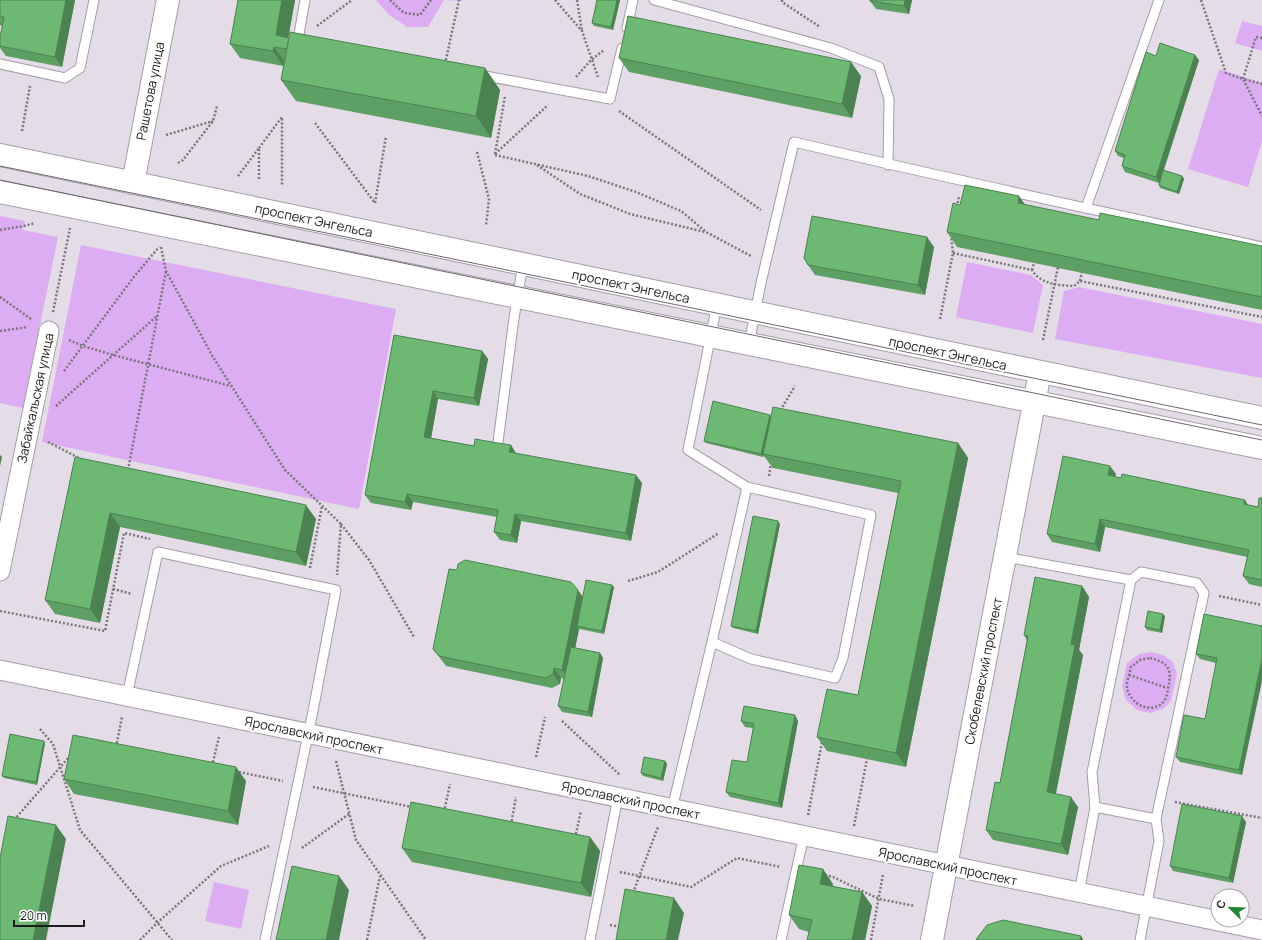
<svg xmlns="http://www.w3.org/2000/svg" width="1262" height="940" font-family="Manrope,sans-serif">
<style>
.green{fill:#ddadf3}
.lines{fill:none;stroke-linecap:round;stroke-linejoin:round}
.service-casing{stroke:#a49da7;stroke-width:11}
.minor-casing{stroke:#a49da7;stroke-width:21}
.tertiary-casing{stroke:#a49da7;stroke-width:24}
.primary-casing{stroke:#a49da7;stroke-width:24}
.path{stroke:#7a757c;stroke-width:2.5;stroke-dasharray:2 2;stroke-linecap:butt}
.service{stroke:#fff;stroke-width:9}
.minor{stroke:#fff;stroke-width:19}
.tertiary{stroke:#fff;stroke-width:22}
.primary{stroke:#fff;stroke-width:22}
.tram{stroke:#6c676e;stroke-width:1}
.wall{fill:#5e9f64}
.shaded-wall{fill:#4c8251}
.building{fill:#6db974;stroke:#4c8251}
.labels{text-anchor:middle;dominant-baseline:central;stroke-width:4;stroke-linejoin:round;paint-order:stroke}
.street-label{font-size:13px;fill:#1e1b1f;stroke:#fff}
</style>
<rect width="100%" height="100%" fill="#e4dce7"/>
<g class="green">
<polygon points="376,0 463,0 463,1 444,0 428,27 407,27 388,14"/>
<polygon points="1242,21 1262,26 1262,51 1235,43"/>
<polygon points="1219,69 1262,83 1262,142 1248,187 1188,169"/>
<polygon points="0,216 25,221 23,230 58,237 23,408 0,403"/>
<polygon points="81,245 396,309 359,509 42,442"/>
<polygon points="967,262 1031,275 1043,285 1033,333 956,317"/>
<polygon points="1079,287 1262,324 1262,378 1055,339 1064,291"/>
<polygon points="1151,652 1163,655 1173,662 1177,674 1171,701 1163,709 1150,713 1137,710 1126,700 1122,686 1127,663 1139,654"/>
<polygon points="214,882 249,890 241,929 205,921"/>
</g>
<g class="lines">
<g class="service-casing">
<g id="service">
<polyline points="654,0 831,48 879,67 889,99 888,165"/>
<polyline points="627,28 633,0"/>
<polyline points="302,41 298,40 305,0"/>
<polyline points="0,64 65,78 80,68 94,0"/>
<polyline points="480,75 610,99 622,48"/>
<polyline points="1086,208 1159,0"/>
<path d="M 749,344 L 761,283 L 794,142 C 950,179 1106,212 1262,247"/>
<polyline points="497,450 514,318 523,264"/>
<polyline points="1005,557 1131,580"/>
<polyline points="712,642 751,659 835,678 843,658 871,515 747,487 688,450 717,304"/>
<polyline points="127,696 158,552 336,590 313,711 265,940"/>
<polyline points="1095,807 1092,772 1131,580 1141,572 1197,583 1204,593 1156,819"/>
<polyline points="672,809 712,642 747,487"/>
<polyline points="1079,893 1095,807 1156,819 1159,841 1140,940"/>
<polyline points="590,940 618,797"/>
<polyline points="781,940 804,835"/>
</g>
</g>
<g class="minor-casing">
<g id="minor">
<polyline points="0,571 49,331"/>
<polyline points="0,670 1262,930"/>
</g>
</g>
<g class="tertiary-casing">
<g id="tertiary">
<polyline points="133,183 168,0"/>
<polyline points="932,940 1040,372"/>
</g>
</g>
<g class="primary-casing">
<g id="primary">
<polyline points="0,155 1262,418"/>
<polyline points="0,192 1262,448"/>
</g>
</g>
<g class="path">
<polyline points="390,0 404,13 420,15 431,0"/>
<polyline points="555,0 582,31 598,77"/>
<polyline points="577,0 582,31"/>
<polyline points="782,0 782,2 820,27"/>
<polyline points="1201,0 1226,73 1243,79 1262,116"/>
<polyline points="317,26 352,0"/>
<polyline points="1262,38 1256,37 1243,79 1262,84"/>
<polyline points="445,64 459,0"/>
<polyline points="576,77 591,60 604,50"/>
<polyline points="619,111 761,210"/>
<polyline points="315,123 375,203"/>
<polyline points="22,131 30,86"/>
<polyline points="166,135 213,121"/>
<polyline points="259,148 282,117 282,185"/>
<polyline points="477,152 489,199 486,226"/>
<polyline points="495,154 548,105"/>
<polyline points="495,154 505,96"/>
<polyline points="495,155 588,176 636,192 681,211 706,232 751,256"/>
<polyline points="178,163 183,160 213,121 217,106"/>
<polyline points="537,165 580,194 630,214 705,232"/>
<polyline points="238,176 259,148 259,180"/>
<polyline points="375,203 386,136"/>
<polyline points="957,207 959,196"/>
<polyline points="0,230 24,226 35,223"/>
<polyline points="161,247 166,271 213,357 285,470 341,524 337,575"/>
<path d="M 953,253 L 1032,270 C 1041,285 1059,285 1074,286 L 1080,281 L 1262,317"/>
<polyline points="1032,270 1034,263"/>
<polyline points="1080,281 1082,272"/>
<polyline points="0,297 31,319"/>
<polyline points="53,312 70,228"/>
<polyline points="940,319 953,253 951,235"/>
<polyline points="0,331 28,327"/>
<polyline points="69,340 83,346 113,355 231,386"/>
<polyline points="1043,340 1058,267"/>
<polyline points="64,371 133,278 159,247"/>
<polyline points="56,406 157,316"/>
<polyline points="782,411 783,406 795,386"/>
<polyline points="48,442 79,458"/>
<polyline points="128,470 166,271"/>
<polyline points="769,476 771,463"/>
<polyline points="341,524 369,560 414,637"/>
<polyline points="310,568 322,506"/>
<polyline points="628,581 658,572 719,533"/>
<polyline points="113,589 132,594"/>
<polyline points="1219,596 1262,605"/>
<polyline points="0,611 105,631 124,533 150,539"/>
<path d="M 1150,658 C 1170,663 1172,670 1168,689 C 1167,695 1166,701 1160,705 C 1146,713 1130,702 1127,688 C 1126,682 1130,673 1131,667 L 1140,660 Z"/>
<polyline points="1129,675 1167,688"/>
<polyline points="562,721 620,775"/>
<polyline points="40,729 53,744 80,830 172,940"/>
<polyline points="116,747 122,717"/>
<polyline points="536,757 545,717"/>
<polyline points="336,761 356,840 426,940"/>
<polyline points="212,766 219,737"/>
<polyline points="239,772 283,781"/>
<polyline points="313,787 412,807"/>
<polyline points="1175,802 1262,818"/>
<polyline points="444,812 450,784"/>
<polyline points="808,815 822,742"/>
<polyline points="14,820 69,757"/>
<polyline points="511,825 516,797"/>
<polyline points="854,826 867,759"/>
<polyline points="575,838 581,811"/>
<polyline points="302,848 349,814"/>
<polyline points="620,872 691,887 737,858 781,867"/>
<polyline points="825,875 833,877 879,899 915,906"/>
<polyline points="633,893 658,827"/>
<polyline points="610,925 621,927"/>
<polyline points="140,940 158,922 221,866 269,846"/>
<polyline points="367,940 380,876"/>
<polyline points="871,940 883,874"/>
</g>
<use href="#service" class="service"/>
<use href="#minor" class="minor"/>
<use href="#tertiary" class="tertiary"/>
<use href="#primary" class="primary"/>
<g class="tram">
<polyline points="0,166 1262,425"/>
<polyline points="0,180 1262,440"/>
</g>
</g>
<g class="wall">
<polygon points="0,0 75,0 62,67 6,56 0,48 2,26 0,25"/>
<polygon points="238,0 295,0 288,38 485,68 500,90 491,138 296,101 281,80 284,61 283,66 240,58 230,44"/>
<polygon points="597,0 620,0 613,30 594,26 592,23"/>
<polygon points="870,0 912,0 909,14 876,9 870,1"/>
<polygon points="1156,56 1199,60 1164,170 1182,176 1184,179 1179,194 1160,188 1159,185 1159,183 1125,172 1122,166 1124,158 1118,156 1115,151"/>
<polygon points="619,58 861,76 852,118 629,72"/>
<polygon points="960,205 1025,205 1099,220 1262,246 1262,310 957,247 947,232"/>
<polygon points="934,247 925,295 815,275 808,265"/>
<polygon points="394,335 482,351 488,359 479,406 438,399 431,438 516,453 642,483 631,541 521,521 517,543 500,540 494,532 497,517 413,502 411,510 371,503 365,495"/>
<polygon points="771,416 958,443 968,458 906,767 827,751 817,737 858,695 898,493 773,468 763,455 763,457 706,443 704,441"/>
<polygon points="75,457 316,519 306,566 120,527 100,623 55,614 45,600"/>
<polygon points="1116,474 1115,477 1258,507 1262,498 1262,587 1249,584 1243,576 1247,557 1105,527 1100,552 1052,542 1047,534"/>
<polygon points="780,524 758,634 733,628 731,626"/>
<polygon points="1082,586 1089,597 1079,650 1083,655 1056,794 1078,807 1068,855 993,840 986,830 1000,783 1027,641 1024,635"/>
<polygon points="614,587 604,634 579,629 575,648 600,653 603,658 592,717 562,712 558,706 564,679 561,678 560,684 552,688 446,666 433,649 583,597"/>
<polygon points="1165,616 1162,633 1147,630 1145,627"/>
<polygon points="1262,626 1242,775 1180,762 1176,757 1205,719 1216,663 1200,659 1196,654"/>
<polygon points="741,721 798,721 782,808 730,797 726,792 747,762 753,728 745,727"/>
<polygon points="45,743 37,785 4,778 2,776"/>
<polygon points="665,761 667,764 663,781 643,776 641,773"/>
<polygon points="64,779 246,781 238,825 74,794"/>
<polygon points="1246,822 1233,883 1173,871 1170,866"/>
<polygon points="590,837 600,851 591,897 412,862 402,848"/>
<polygon points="833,884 832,886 862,892 872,906 865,940 807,940 809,932 799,929 789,915"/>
</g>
<g class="shaded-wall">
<polygon points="66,0 75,0 62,67 55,57"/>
<polygon points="282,0 295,0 286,50 276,35"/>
<polygon points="617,0 620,0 613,30 611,27"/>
<polygon points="905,0 912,0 909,14 904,6"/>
<polygon points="274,47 284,61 283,66 273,51"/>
<polygon points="1195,55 1199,60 1159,183 1156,177"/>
<polygon points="851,62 861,76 852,118 842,104"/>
<polygon points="485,68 500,90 491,138 476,116"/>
<polygon points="1182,176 1184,179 1179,194 1177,192"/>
<polygon points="1019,196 1029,210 1018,203"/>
<polygon points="927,237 934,247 925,295 918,285"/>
<polygon points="482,351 488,359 479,406 474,398"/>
<polygon points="433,391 438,399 430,444 424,437"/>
<polygon points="770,415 772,418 763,457 761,454"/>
<polygon points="958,443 968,458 906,767 896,753"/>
<polygon points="511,445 516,453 509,452"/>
<polygon points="0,455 2,457 0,466"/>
<polygon points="1110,466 1116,474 1114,483 1108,475"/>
<polygon points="636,475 642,483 631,541 626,533"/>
<polygon points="407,494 413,502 411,510 405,502"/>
<polygon points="1245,500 1250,508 1244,504"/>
<polygon points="306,505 316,519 306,566 296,552"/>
<polygon points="110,513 120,527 100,623 90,609"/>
<polygon points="515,514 521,521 517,543 511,535"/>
<polygon points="1100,519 1105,527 1100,552 1095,544"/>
<polygon points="778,521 780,524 758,634 756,631"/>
<polygon points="612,585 614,587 604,634 602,631"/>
<polygon points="1082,586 1089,597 1079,650 1083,655 1054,802 1047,792 1071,644"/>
<polygon points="578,590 585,600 577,626 579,629 569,680 562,670"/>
<polygon points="1163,614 1165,616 1162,633 1160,630"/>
<polygon points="600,653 603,658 592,717 588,712"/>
<polygon points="1262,658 1262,681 1242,775 1239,770"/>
<polygon points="554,668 561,678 560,684 553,674"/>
<polygon points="795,715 798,721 782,808 778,803"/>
<polygon points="44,741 45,743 37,785 36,782"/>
<polygon points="665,761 667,764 663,781 661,778"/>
<polygon points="236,767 246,781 238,825 228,811"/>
<polygon points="1071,797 1078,807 1068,855 1061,844"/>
<polygon points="1242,816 1246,822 1233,883 1229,878"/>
<polygon points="56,825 66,839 46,940 33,940"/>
<polygon points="590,837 600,851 591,897 581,883"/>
<polygon points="823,869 833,884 830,898 820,884"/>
<polygon points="339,876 349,890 339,940 326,940"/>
<polygon points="862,892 872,906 865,940 852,940"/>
<polygon points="674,898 684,913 678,940 666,940"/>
<polygon points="1081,936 1083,939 1083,940 1080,940"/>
</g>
<g class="building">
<polygon points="0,0 66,0 55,57 0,46 0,37 4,17 0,16"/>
<polygon points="238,0 282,0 276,35 289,38 287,49 274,47 273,51 230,44"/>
<polygon points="597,0 617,0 611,27 592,23"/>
<polygon points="870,0 905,0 904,6 870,1"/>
<polygon points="628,16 851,62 842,104 619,58"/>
<polygon points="290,32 485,68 476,116 281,80"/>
<polygon points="1160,43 1195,55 1156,177 1122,166 1125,155 1115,151 1146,52 1156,56"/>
<polygon points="1163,170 1182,176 1177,192 1159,185"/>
<polygon points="965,185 1019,196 1018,203 1099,220 1100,213 1262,246 1262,297 947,232 953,203 960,205"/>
<polygon points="812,216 927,237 918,285 808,265 804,258"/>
<polygon points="394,335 482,351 474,398 433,391 424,437 474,446 475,439 492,442 511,445 509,452 636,475 626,533 515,514 511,535 494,532 498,510 407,494 405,502 365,495"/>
<polygon points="713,401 770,415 761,454 704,441"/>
<polygon points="773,407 958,443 896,753 817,737 827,689 858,695 901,481 763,454"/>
<polygon points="1063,456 1110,466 1108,475 1121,478 1122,474 1245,500 1244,504 1258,507 1259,498 1262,498 1262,580 1243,576 1249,550 1235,547 1100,519 1095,544 1047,534"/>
<polygon points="75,457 306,505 296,552 110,513 90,609 45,600"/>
<polygon points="753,516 778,521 756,631 731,626"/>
<polygon points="465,560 571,582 578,590 562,670 554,668 553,674 545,678 439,656 433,649 449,569 457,570 458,564"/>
<polygon points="1035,577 1082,586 1071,644 1075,645 1047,792 1071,797 1061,844 986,830 995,782 1000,783 1028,636 1024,635"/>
<polygon points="586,580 612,585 602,631 577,626"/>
<polygon points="1148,611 1163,614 1160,630 1145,627"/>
<polygon points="1204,614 1262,626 1262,658 1239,770 1176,757 1184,715 1205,719 1217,658 1196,654"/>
<polygon points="571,647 600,653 588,712 558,706"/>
<polygon points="744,706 795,715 778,803 726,792 732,760 747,762 754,724 741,721"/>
<polygon points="10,734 44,741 36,782 2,776"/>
<polygon points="73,735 236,767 228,811 64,779"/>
<polygon points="644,757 665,761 661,778 641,773"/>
<polygon points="411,802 590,837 581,883 402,848"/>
<polygon points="1182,804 1242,816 1229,878 1170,866"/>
<polygon points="8,816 56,825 33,940 0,940 0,858"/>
<polygon points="799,865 823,869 820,884 862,892 852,940 807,940 812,920 789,915"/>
<polygon points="292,866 339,876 326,940 276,940"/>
<polygon points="625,889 674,898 666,940 616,940"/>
<polygon points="1003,920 1081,936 1080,940 976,940 977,938 987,925"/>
</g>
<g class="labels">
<g class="street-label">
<text transform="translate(150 91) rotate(-79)">Рашетова улица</text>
<text transform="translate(314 220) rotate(12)">проспект Энгельса</text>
<text transform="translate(631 286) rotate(12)">проспект Энгельса</text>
<text transform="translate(948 353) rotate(12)">проспект Энгельса</text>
<text transform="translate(35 398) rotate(-78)">Забайкальская улица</text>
<text transform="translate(983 671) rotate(-79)">Скобелевский проспект</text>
<text transform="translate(314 735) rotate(12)">Ярославский проспект</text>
<text transform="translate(631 800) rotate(12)">Ярославский проспект</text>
<text transform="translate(948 866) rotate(12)">Ярославский проспект</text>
</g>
</g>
<g transform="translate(1230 908) rotate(293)"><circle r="19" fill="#ffffff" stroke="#a5a4a5"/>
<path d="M0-3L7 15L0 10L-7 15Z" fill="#288638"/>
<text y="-6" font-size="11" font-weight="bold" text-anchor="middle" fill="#1e1b1f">С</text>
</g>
<path d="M14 920v6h70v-6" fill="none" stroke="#1e1b1f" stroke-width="2"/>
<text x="20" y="920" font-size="12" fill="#1e1b1f" stroke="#ffffff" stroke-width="3" paint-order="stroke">20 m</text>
</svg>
